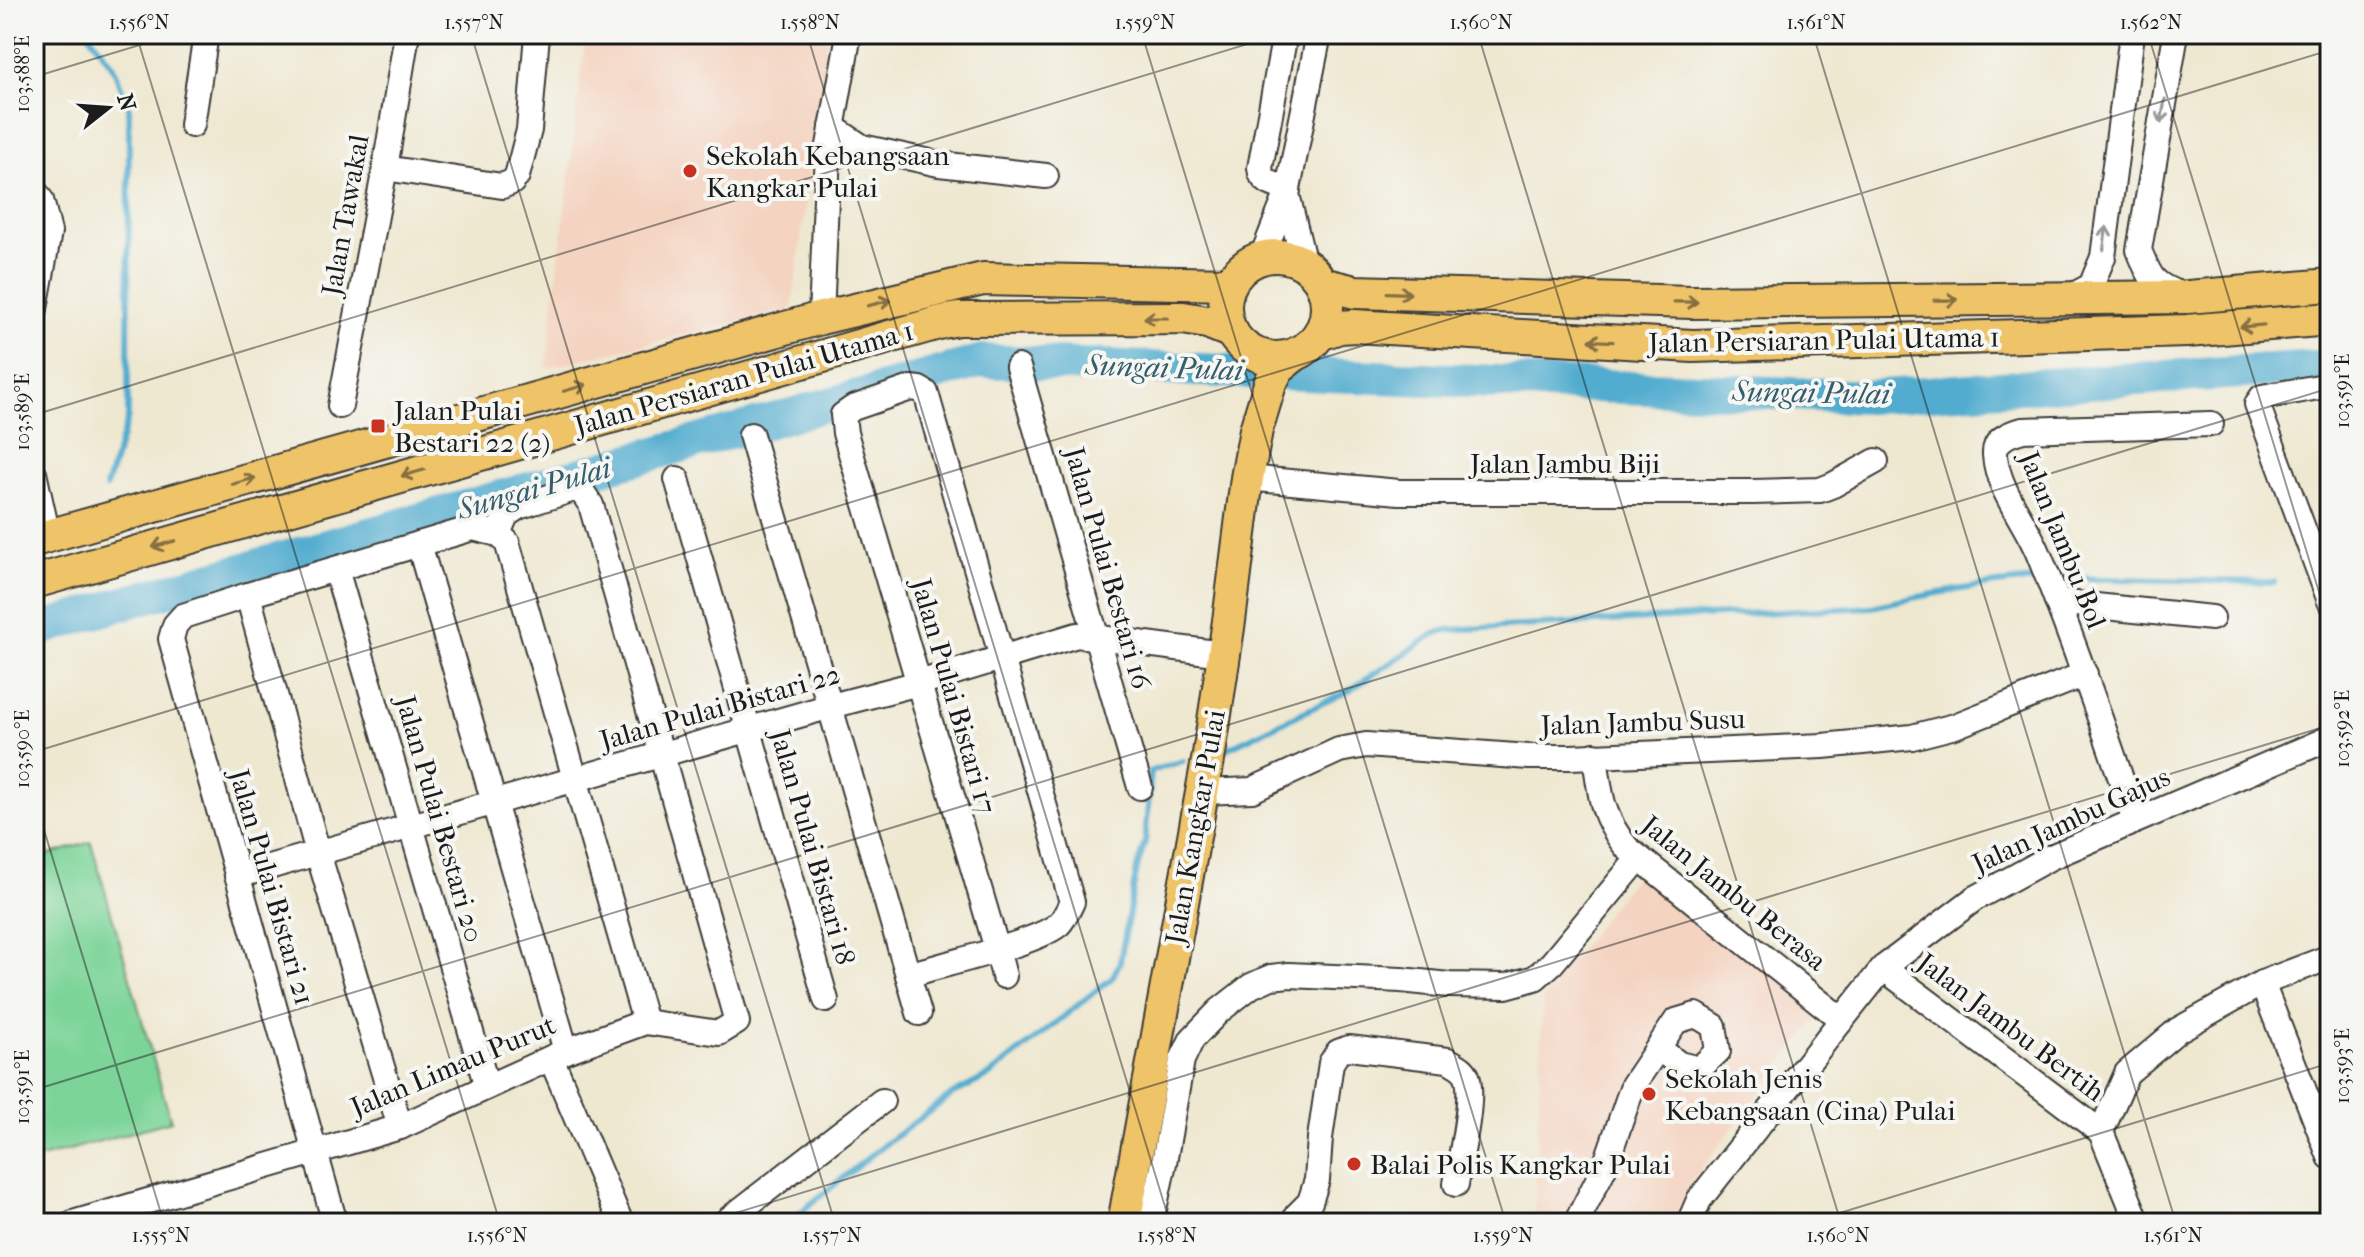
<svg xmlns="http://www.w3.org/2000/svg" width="2364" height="1257" font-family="'IM FELL French Canon',serif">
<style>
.built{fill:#f4d3c0}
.green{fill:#7cd498;stroke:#4c785a;stroke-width:2}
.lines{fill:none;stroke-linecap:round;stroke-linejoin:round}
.stream{stroke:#51accf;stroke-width:6}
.river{stroke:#51accf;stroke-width:34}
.minor-casing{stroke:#3c3b37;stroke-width:28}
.major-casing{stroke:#3c3b37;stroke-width:36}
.minor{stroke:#fff;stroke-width:24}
.major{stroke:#efc469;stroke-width:32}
.oneway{stroke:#999}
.oneway2{stroke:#867042}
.ticks{fill:none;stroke:#1c1c1c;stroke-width:2;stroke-opacity:0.45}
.poi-dot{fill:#c8321e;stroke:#f6f6f2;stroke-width:3}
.labels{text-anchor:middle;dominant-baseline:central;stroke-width:8;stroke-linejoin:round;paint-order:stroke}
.poi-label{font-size:28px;fill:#1c1c1c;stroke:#f6f6f2;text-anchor:start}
.street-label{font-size:28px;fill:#1c1c1c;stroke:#f6f6f2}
.water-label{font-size:30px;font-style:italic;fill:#345d6d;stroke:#f6f6f2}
.neatline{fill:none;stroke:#1c1c1c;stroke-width:3}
.ticks-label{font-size:20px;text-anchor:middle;fill:#1c1c1c}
</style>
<rect width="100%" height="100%" fill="#f6f6f2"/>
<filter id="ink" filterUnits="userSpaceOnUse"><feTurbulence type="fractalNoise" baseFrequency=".0125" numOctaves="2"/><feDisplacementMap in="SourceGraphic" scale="16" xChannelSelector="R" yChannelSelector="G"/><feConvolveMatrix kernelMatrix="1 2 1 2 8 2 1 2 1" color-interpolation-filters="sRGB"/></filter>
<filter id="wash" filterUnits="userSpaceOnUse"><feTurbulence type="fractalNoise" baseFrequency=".006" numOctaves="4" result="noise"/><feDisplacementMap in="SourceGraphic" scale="32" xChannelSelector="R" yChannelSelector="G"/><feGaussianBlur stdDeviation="1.8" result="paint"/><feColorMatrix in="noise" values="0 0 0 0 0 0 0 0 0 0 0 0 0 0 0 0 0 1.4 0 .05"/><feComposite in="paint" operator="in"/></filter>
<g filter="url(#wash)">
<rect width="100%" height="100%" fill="#efe8d1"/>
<g class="built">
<polygon points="586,34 828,34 792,309 546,368"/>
<polygon points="1647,861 1827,1005 1691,1182 1673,1223 1534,1223 1543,997"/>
</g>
<polygon class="green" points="91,842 171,1121 34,1160 34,859"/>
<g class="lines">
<g class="stream">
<polyline points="89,34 113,67 129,107 128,418 106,487"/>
<polyline points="2061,578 2274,582"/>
<path d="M 1220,752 L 1350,690 L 1434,634 L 1446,630 L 1872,607 C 1927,594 1982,584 2038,580"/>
<polyline points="787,1223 880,1148 953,1094 990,1075 1112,978 1120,962 1137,868 1145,842 1151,771 1183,761"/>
</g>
<polyline class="river" points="34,631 121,604 982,361 1868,397 2330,366"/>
</g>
</g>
<g filter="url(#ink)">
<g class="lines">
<g class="minor-casing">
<g id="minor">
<path d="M 1285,34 L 1260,168 C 1261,183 1275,185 1288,189"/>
<path d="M 2176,34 L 2139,250 C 2150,278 2153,285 2182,295"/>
<polyline points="192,125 206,34"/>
<polyline points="832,127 862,147 939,164 1046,176"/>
<polyline points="385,168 502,186 512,182 517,176 529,130 537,34"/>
<polyline points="34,190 41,200 49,232 34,314"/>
<polyline points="1287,194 1304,264"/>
<polyline points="1262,257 1287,194 1319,34"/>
<polyline points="2066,299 2091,286 2103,257 2132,34"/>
<polyline points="821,318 828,151 849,34"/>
<polyline points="1018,367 1140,787"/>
<polyline points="2330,385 2262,397 2257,404 2330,601"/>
<polyline points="340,406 385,168 407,34"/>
<polyline points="751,435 919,1013"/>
<polyline points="34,473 48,536"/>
<polyline points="1247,478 1399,492 1753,492 1820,490 1833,485 1876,461"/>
<polyline points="677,479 826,1000"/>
<polyline points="419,544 566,1051"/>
<polyline points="336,569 487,1087"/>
<polyline points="248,595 318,853 400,1127"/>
<polyline points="2057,602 2212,618"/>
<path d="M 1595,755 C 1600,794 1601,816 1627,848 L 1842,1020"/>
<polyline points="1202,792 1252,790 1339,750 1366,745 1529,757 1571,757 1823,746 1912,737 1955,726 2085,674"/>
<path d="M 2135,820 C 2105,731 2074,642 2039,555 C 2027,524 1997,489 1995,455 C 1994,439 2010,433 2023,430 L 2211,424"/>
<polyline points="237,876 831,706 919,683 1077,635 1223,654"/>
<polyline points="1883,968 2101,1132 2138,1223"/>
<path d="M 908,975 C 940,965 1038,943 1059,924 C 1065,918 1069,908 1072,902 L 926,393 L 919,389 L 911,388 L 853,408 L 843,415 L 845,433 L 997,949 L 1004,976"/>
<polyline points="2262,983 2330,1157"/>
<polyline points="551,1058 621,1223"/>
<polyline points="2101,1132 2127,1073 2178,1030 2262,983 2330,957"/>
<path d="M 1297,1215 L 1310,1202 L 1317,1180 L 1320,1138 L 1331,1063 L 1338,1052 L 1349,1048 L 1448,1060 C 1456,1065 1464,1068 1467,1076 C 1475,1097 1460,1159 1456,1184"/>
<polyline points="73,1223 400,1127 566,1051 645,1022 719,1033 737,1022 591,505 583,493 574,489 518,507 506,515 498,534"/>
<polyline points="335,1223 171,639 175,625 183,616 248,595 473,528 498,534 507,542 645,1022"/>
<polyline points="724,1223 882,1101"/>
<polyline points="1151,1223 1164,1163 1182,1060 1192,1039 1219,1011 1251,986 1271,977 1289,975 1401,980 1449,985 1506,986 1535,978 1552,963 1639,858"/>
<polyline points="1576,1223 1605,1166 1633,1085 1676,1021 1696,1015 1714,1026 1718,1051 1699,1069 1679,1064 1658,1048"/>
<polyline points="1689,1223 1699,1200 1883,968 1974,899 2051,857 2330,738"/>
</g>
</g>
<g class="major-casing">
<g id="major">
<circle cx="1276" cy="307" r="51"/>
<polyline points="1322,284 1355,292 1692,302 2188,297 2330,285"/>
<polyline points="1319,334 1340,327 1354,326 1693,346 2187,331 2330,319"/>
<polyline points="34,540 821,318 983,279 1230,284"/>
<polyline points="34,582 942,322 958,319 1183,318 1207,322 1232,332"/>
<polyline points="1124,1223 1209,754 1229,621 1247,478 1256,430 1270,384 1278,368 1297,353"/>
</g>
</g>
<use href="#minor" class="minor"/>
<use href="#major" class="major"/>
</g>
<defs><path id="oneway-shaft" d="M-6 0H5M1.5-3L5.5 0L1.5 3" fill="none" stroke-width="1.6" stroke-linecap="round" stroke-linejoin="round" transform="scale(2)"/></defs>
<g class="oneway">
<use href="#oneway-shaft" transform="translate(2163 111) rotate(100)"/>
<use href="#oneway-shaft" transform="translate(2105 238) rotate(-83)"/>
</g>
<g class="oneway2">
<use href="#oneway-shaft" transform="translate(1399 293) rotate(2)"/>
<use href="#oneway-shaft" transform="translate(1946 300) rotate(-1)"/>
<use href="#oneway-shaft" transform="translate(1686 302) rotate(1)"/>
<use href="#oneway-shaft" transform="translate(879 303) rotate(-14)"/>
<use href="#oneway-shaft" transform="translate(1156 318) rotate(180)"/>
<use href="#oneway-shaft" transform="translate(2252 326) rotate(175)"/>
<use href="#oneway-shaft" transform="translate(1601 341) rotate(-177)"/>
<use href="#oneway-shaft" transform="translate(575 388) rotate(-16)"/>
<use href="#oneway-shaft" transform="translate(413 473) rotate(164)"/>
<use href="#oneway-shaft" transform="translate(244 481) rotate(-16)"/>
<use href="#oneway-shaft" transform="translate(164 544) rotate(164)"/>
</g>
</g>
<path class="ticks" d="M 136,34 L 500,1223M 471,34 L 835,1223M 807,34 L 1170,1223M 1142,34 L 1506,1223M 1478,34 L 1841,1223M 1813,34 L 2176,1223M 2148,34 L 2330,628M 34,77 L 176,34M 34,415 L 1280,34M 34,752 L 2330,50M 34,797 L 164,1223M 34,1090 L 2330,388M 703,1223 L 2330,725M 1807,1223 L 2330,1063"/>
<g class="poi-dot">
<circle cx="690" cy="171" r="8"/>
<rect x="370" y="418" width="16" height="16" rx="4"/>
<circle cx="1649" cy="1094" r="8"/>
<circle cx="1354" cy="1164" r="8"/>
</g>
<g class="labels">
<g class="poi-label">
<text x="706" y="155">Sekolah Kebangsaan<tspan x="706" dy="32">Kangkar Pulai</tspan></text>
<text x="394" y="410">Jalan Pulai<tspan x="394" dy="32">Bestari 22 (2)</tspan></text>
<text x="1665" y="1078">Sekolah Jenis<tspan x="1665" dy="32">Kebangsaan (Cina) Pulai</tspan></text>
<text x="1370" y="1164">Balai Polis Kangkar Pulai</text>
</g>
<g class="street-label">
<text transform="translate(345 215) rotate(-80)">Jalan Tawakal</text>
<text transform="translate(1824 340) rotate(-1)">Jalan Persiaran Pulai Utama 1</text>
<text transform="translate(744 378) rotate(-16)">Jalan Persiaran Pulai Utama 1</text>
<text x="1565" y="463">Jalan Jambu Biji</text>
<text transform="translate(2063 540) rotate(68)">Jalan Jambu Bol</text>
<text transform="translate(1108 568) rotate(74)">Jalan Pulai Bestari 16</text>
<text transform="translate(954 696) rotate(74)">Jalan Pulai Bistari 17</text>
<text transform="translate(720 707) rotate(-16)">Jalan Pulai Bistari 22</text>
<text transform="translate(1643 722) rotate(-2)">Jalan Jambu Susu</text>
<text transform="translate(440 819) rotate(74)">Jalan Pulai Bestari 20</text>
<text transform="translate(2071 820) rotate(-25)">Jalan Jambu Gajus</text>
<text transform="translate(1195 827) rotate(-80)">Jalan Kangkar Pulai</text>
<text transform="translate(813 847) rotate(74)">Jalan Pulai Bistari 18</text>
<text transform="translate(272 887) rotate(74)">Jalan Pulai Bistari 21</text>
<text transform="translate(1734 893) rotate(39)">Jalan Jambu Berasa</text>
<text transform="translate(2011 1027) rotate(37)">Jalan Jambu Bertih</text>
<text transform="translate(453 1066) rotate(-23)">Jalan Limau Purut</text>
</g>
<g class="water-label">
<text transform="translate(1164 368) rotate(2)">Sungai Pulai</text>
<text transform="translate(1811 393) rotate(1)">Sungai Pulai</text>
<text transform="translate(534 489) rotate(-16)">Sungai Pulai</text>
</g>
</g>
<rect width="2364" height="1257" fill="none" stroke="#f6f6f2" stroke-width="88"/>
<g transform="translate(108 108) rotate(73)" stroke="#f6f6f2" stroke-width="6" paint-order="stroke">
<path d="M0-6L14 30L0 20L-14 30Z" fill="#1c1c1c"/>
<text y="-12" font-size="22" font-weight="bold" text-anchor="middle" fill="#1c1c1c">N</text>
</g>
<rect x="44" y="44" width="2276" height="1169" class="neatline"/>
<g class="ticks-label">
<text x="139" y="29">1.556°N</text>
<text x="474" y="29">1.557°N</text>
<text x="810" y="29">1.558°N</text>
<text x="1145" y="29">1.559°N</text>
<text x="1481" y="29">1.560°N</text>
<text x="1816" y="29">1.561°N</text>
<text x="2151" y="29">1.562°N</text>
<text transform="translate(22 74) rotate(-90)" y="7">103.588°E</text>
<text transform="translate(2342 391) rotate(-90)" y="7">103.591°E</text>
<text transform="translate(22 412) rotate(-90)" y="7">103.589°E</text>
<text transform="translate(2342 729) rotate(-90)" y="7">103.592°E</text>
<text transform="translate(22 749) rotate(-90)" y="7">103.590°E</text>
<text transform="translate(2342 1066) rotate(-90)" y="7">103.593°E</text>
<text transform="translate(22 1087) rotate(-90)" y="7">103.591°E</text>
<text x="161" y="1242">1.555°N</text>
<text x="497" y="1242">1.556°N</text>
<text x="832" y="1242">1.557°N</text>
<text x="1167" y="1242">1.558°N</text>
<text x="1503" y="1242">1.559°N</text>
<text x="1838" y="1242">1.560°N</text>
<text x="2173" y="1242">1.561°N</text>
</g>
</svg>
